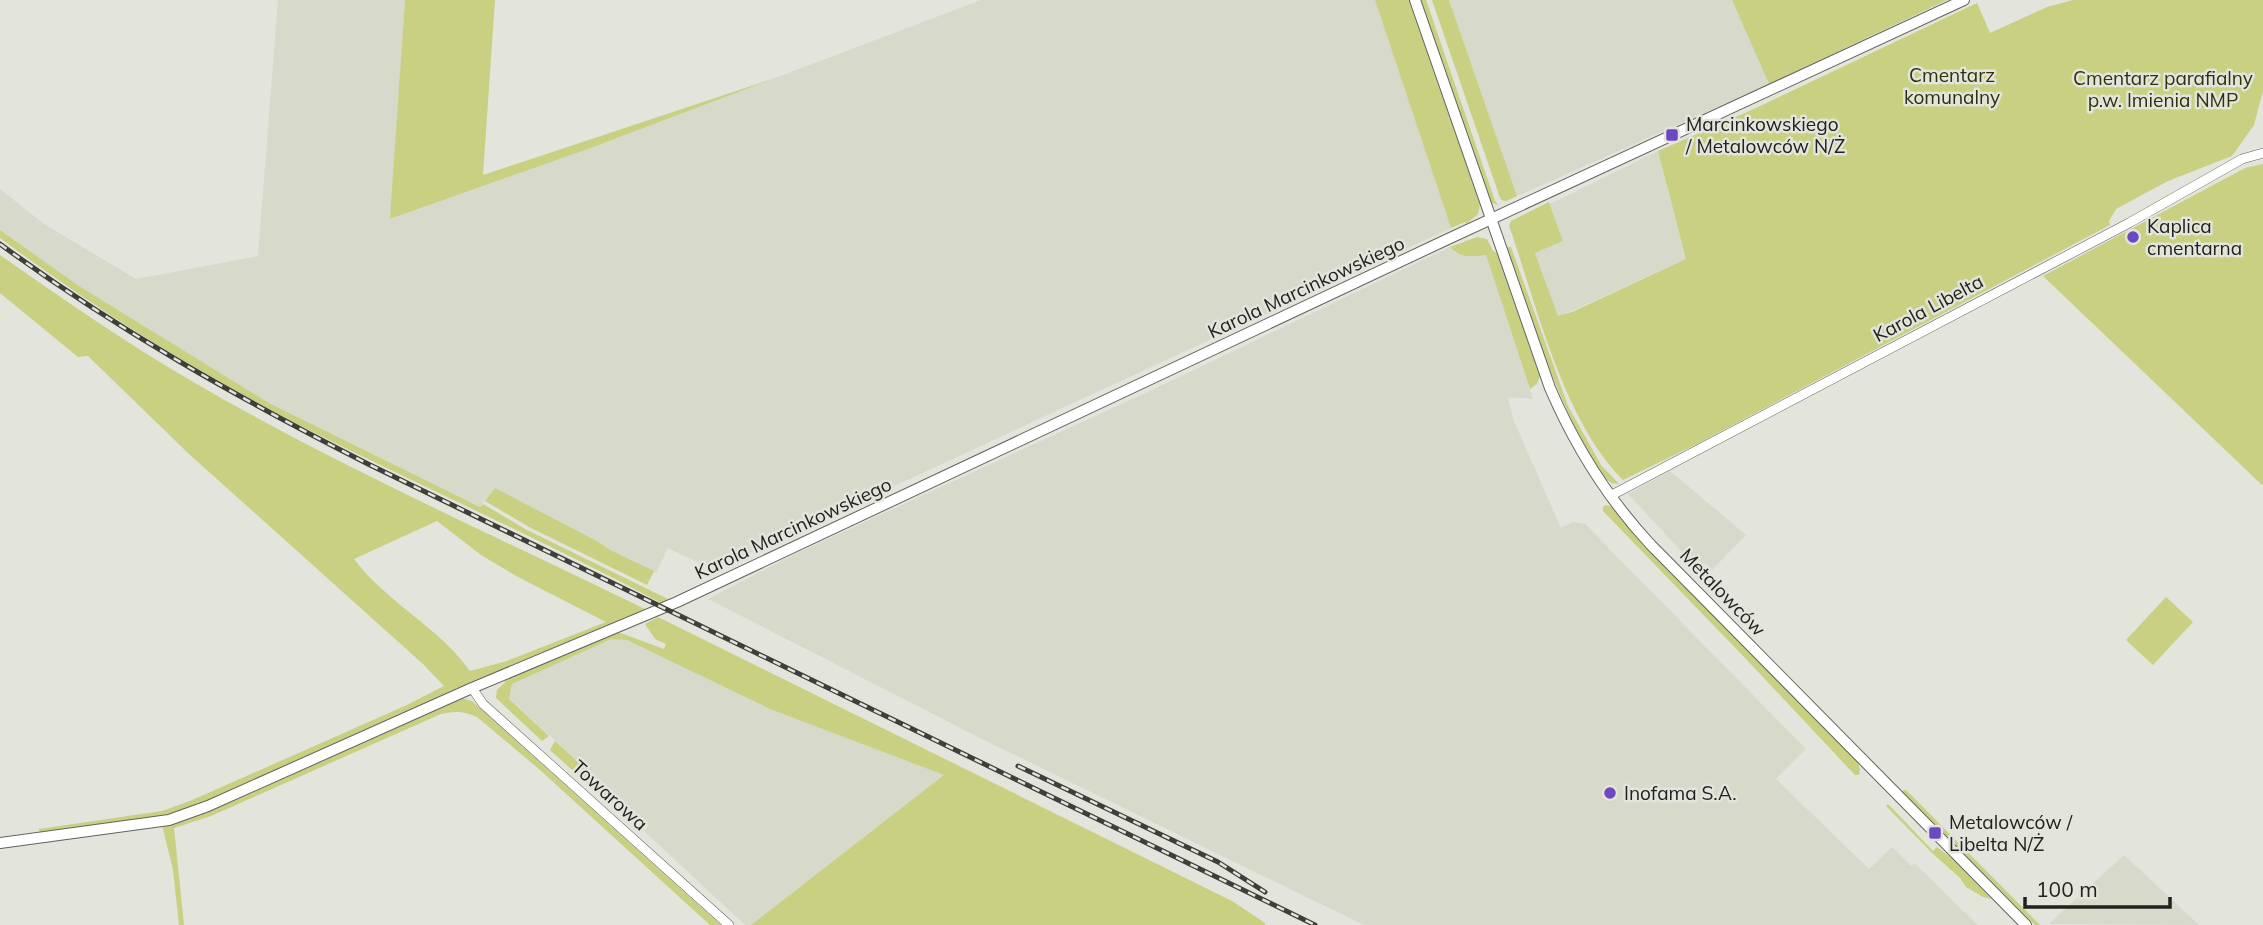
<svg xmlns="http://www.w3.org/2000/svg" width="2263" height="925" font-family="Mulish,sans-serif">
<style>
.built{fill:#d7d9ca}
.green{fill:#c9d082;fill-rule:evenodd}
.lines{fill:none;stroke-linecap:round;stroke-linejoin:round}
.minor-casing{stroke:#62635d;stroke-width:10}
.tertiary-casing{stroke:#62635d;stroke-width:12}
.minor{stroke:#fff;stroke-width:9}
.tertiary{stroke:#fff;stroke-width:10}
.rail-casing{stroke:#3e3e3b;stroke-width:5}
.rail{stroke:#e3e4dc;stroke-width:2.5;stroke-dasharray:8;stroke-linecap:butt}
.poi-dot{fill:#6d49c1;stroke:#e3e4dc;stroke-width:2.5}
.labels{text-anchor:middle;dominant-baseline:central;stroke-width:5;stroke-linejoin:round;paint-order:stroke}
.park-label{font-size:19px;fill:#2e310a;stroke:#e3e4dc}
.poi-label{font-size:19px;fill:#21211e;stroke:#e3e4dc;text-anchor:start}
.street-label{font-size:19px;fill:#21211e;stroke:#e3e4dc}
</style>
<rect width="100%" height="100%" fill="#e3e4dc"/>
<g class="built">
<polygon points="278,0 405,0 391,219 588,149 981,0 1375,0 1451,228 726,564 710,568 668,548 656,573 612,551 597,541 495,488 480,507 269,403 79,286 0,230 0,189 44,224 136,279 258,256"/>
<polygon points="1449,0 1732,0 1769,84 1517,196"/>
<polygon points="1658,151 1686,259 1558,317 1535,253 1563,241 1550,204"/>
<polygon points="1450,247 1455,253 1486,255 1533,399 1508,397 1513,419 1561,528 1573,522 1585,524 1806,749 1776,779 1869,869 1892,847 1911,866 1914,863 1978,925 1364,925 980,738 708,599 793,555 1152,390"/>
<polygon points="1670,471 1746,535 1712,570 1706,563 1699,570 1628,494"/>
<polygon points="611,638 627,640 661,655 770,709 945,775 751,925 745,925 644,831 649,825 509,699 512,684"/>
<polygon points="2124,855 2199,925 2049,924"/>
</g>
<g class="green">
<polygon points="405,0 495,0 483,175 778,77 588,149 390,219"/>
<polygon points="1375,0 1409,0 1480,204 1478,214 1466,224 1465,222 1451,228"/>
<polygon points="1421,0 1426,0 1495,201 1499,206 1491,202 1487,196"/>
<polygon points="1432,0 1449,0 1517,196 1506,201 1501,200 1499,195"/>
<polygon points="1732,0 1947,0 1769,84"/>
<path d="M 2073,0 L 2263,0 L 2263,91 L 2254,125 L 2232,156 L 2168,181 L 2116,209 L 2109,221 L 2110,225 L 1699,443 L 1623,480 C 1565,423 1537,308 1511,231 L 1509,226 L 1511,221 L 1549,202 L 1563,241 L 1535,253 L 1558,316 L 1572,312 L 1686,259 L 1658,151 L 1756,108 L 1977,3 L 1990,33 L 2047,7 Z"/>
<polygon points="2263,164 2263,484 2262,485 2043,276 2245,168"/>
<path d="M 0,230 L 79,286 L 269,403 L 480,507 L 483,504 L 527,530 L 668,599 L 661,603 C 540,538 413,483 291,421 C 190,368 91,306 0,238 Z"/>
<path d="M 1477,237 L 1487,239 L 1493,251 L 1497,253 L 1540,376 L 1537,384 L 1530,389 L 1486,255 C 1472,256 1460,259 1450,247 Z"/>
<path d="M 1506,247 L 1511,247 L 1568,406 L 1601,465 L 1619,484 L 1612,483 L 1604,478 C 1558,406 1534,327 1506,247 Z"/>
<path d="M 0,255 C 64,300 128,344 195,383 C 341,468 496,536 647,610 L 473,681 L 186,811 L 168,816 L 40,833 L 39,829 L 162,811 L 190,801 L 407,705 L 444,686 L 423,664 L 189,454 L 88,356 L 78,357 L 0,293 ZM 437,521 L 481,555 L 518,577 L 606,622 L 507,661 L 470,671 C 440,628 387,603 354,559 Z"/>
<polygon points="495,488 597,541 612,551 654,571 647,585 529,527 485,501"/>
<polygon points="1606,505 1612,507 1654,555 1858,762 1860,770 1859,775 1855,775 1747,660 1603,511 1603,507"/>
<polygon points="2166,597 2193,622 2153,665 2126,640"/>
<polygon points="658,617 1232,901 1265,923 1265,925 751,925 944,775 770,709 627,640 611,639 512,684 509,699 549,736 542,741 496,698 497,690 505,682 504,680 618,632 664,649 666,644 655,639 645,624"/>
<path d="M 461,698 L 472,701 L 721,925 L 710,925 L 540,770 L 477,717 C 463,711 455,711 441,714 L 211,816 L 174,828 L 184,925 L 179,925 L 173,870 L 162,825 Z"/>
<polygon points="555,741 618,798 609,803 550,750"/>
<polygon points="1904,790 1906,790 2040,925 2035,925 1902,792"/>
<polygon points="1888,804 1933,851 1937,847 1958,863 1991,899 1983,897 1966,887 1960,878 1932,853 1886,806"/>
</g>
<g class="lines">
<g class="minor-casing">
<g id="minor">
<polyline points="1610,496 2129,223 2242,159 2263,153"/>
<polyline points="472,688 483,704 729,925"/>
</g>
</g>
<g class="tertiary-casing">
<g id="tertiary">
<path d="M 1415,0 L 1550,388 C 1575,446 1608,499 1651,545 L 2026,925"/>
<polyline points="0,843 169,820 208,806 472,688 677,602 1448,239 1964,0"/>
</g>
</g>
<use href="#minor" class="minor"/>
<use href="#tertiary" class="tertiary"/>
<g class="rail-casing">
<g id="rail">
<path d="M 0,244 C 116,329 240,399 368,464 L 1315,925"/>
<polyline points="1018,766 1218,862 1265,892"/>
</g>
</g>
<use href="#rail" class="rail"/>
</g>
<g class="poi-dot">
<rect x="1665" y="128" width="14" height="14" rx="3.5"/>
<circle cx="2133" cy="237" r="7"/>
<circle cx="1610" cy="793" r="7"/>
<rect x="1928" y="826" width="14" height="14" rx="3.5"/>
</g>
<g class="labels">
<g class="park-label">
<text x="1952" y="75">Cmentarz<tspan x="1952" dy="22">komunalny</tspan></text>
<text x="2163" y="78">Cmentarz parafialny<tspan x="2163" dy="22">p.w. Imienia NMP</tspan></text>
</g>
<g class="poi-label">
<text x="1686" y="124">Marcinkowskiego<tspan x="1686" dy="22">/ Metalowców N/Ż</tspan></text>
<text x="2147" y="226">Kaplica<tspan x="2147" dy="22">cmentarna</tspan></text>
<text x="1624" y="793">Inofama S.A.</text>
<text x="1949" y="822">Metalowców /<tspan x="1949" dy="22">Libelta N/Ż</tspan></text>
</g>
<g class="street-label">
<text transform="translate(1306 287) rotate(-25)">Karola Marcinkowskiego</text>
<text transform="translate(1928 308) rotate(-28)">Karola Libelta</text>
<text transform="translate(793 528) rotate(-25)">Karola Marcinkowskiego</text>
<text transform="translate(1723 592) rotate(46)">Metalowców</text>
<text transform="translate(610 795) rotate(42)">Towarowa</text>
</g>
</g>
<path d="M2025 897v10h145v-10" fill="none" stroke="#21211e" stroke-width="3.5"/>
<text x="2036" y="897" font-size="21" fill="#21211e" stroke="#e3e4dc" stroke-width="5" paint-order="stroke">100 m</text>
</svg>
